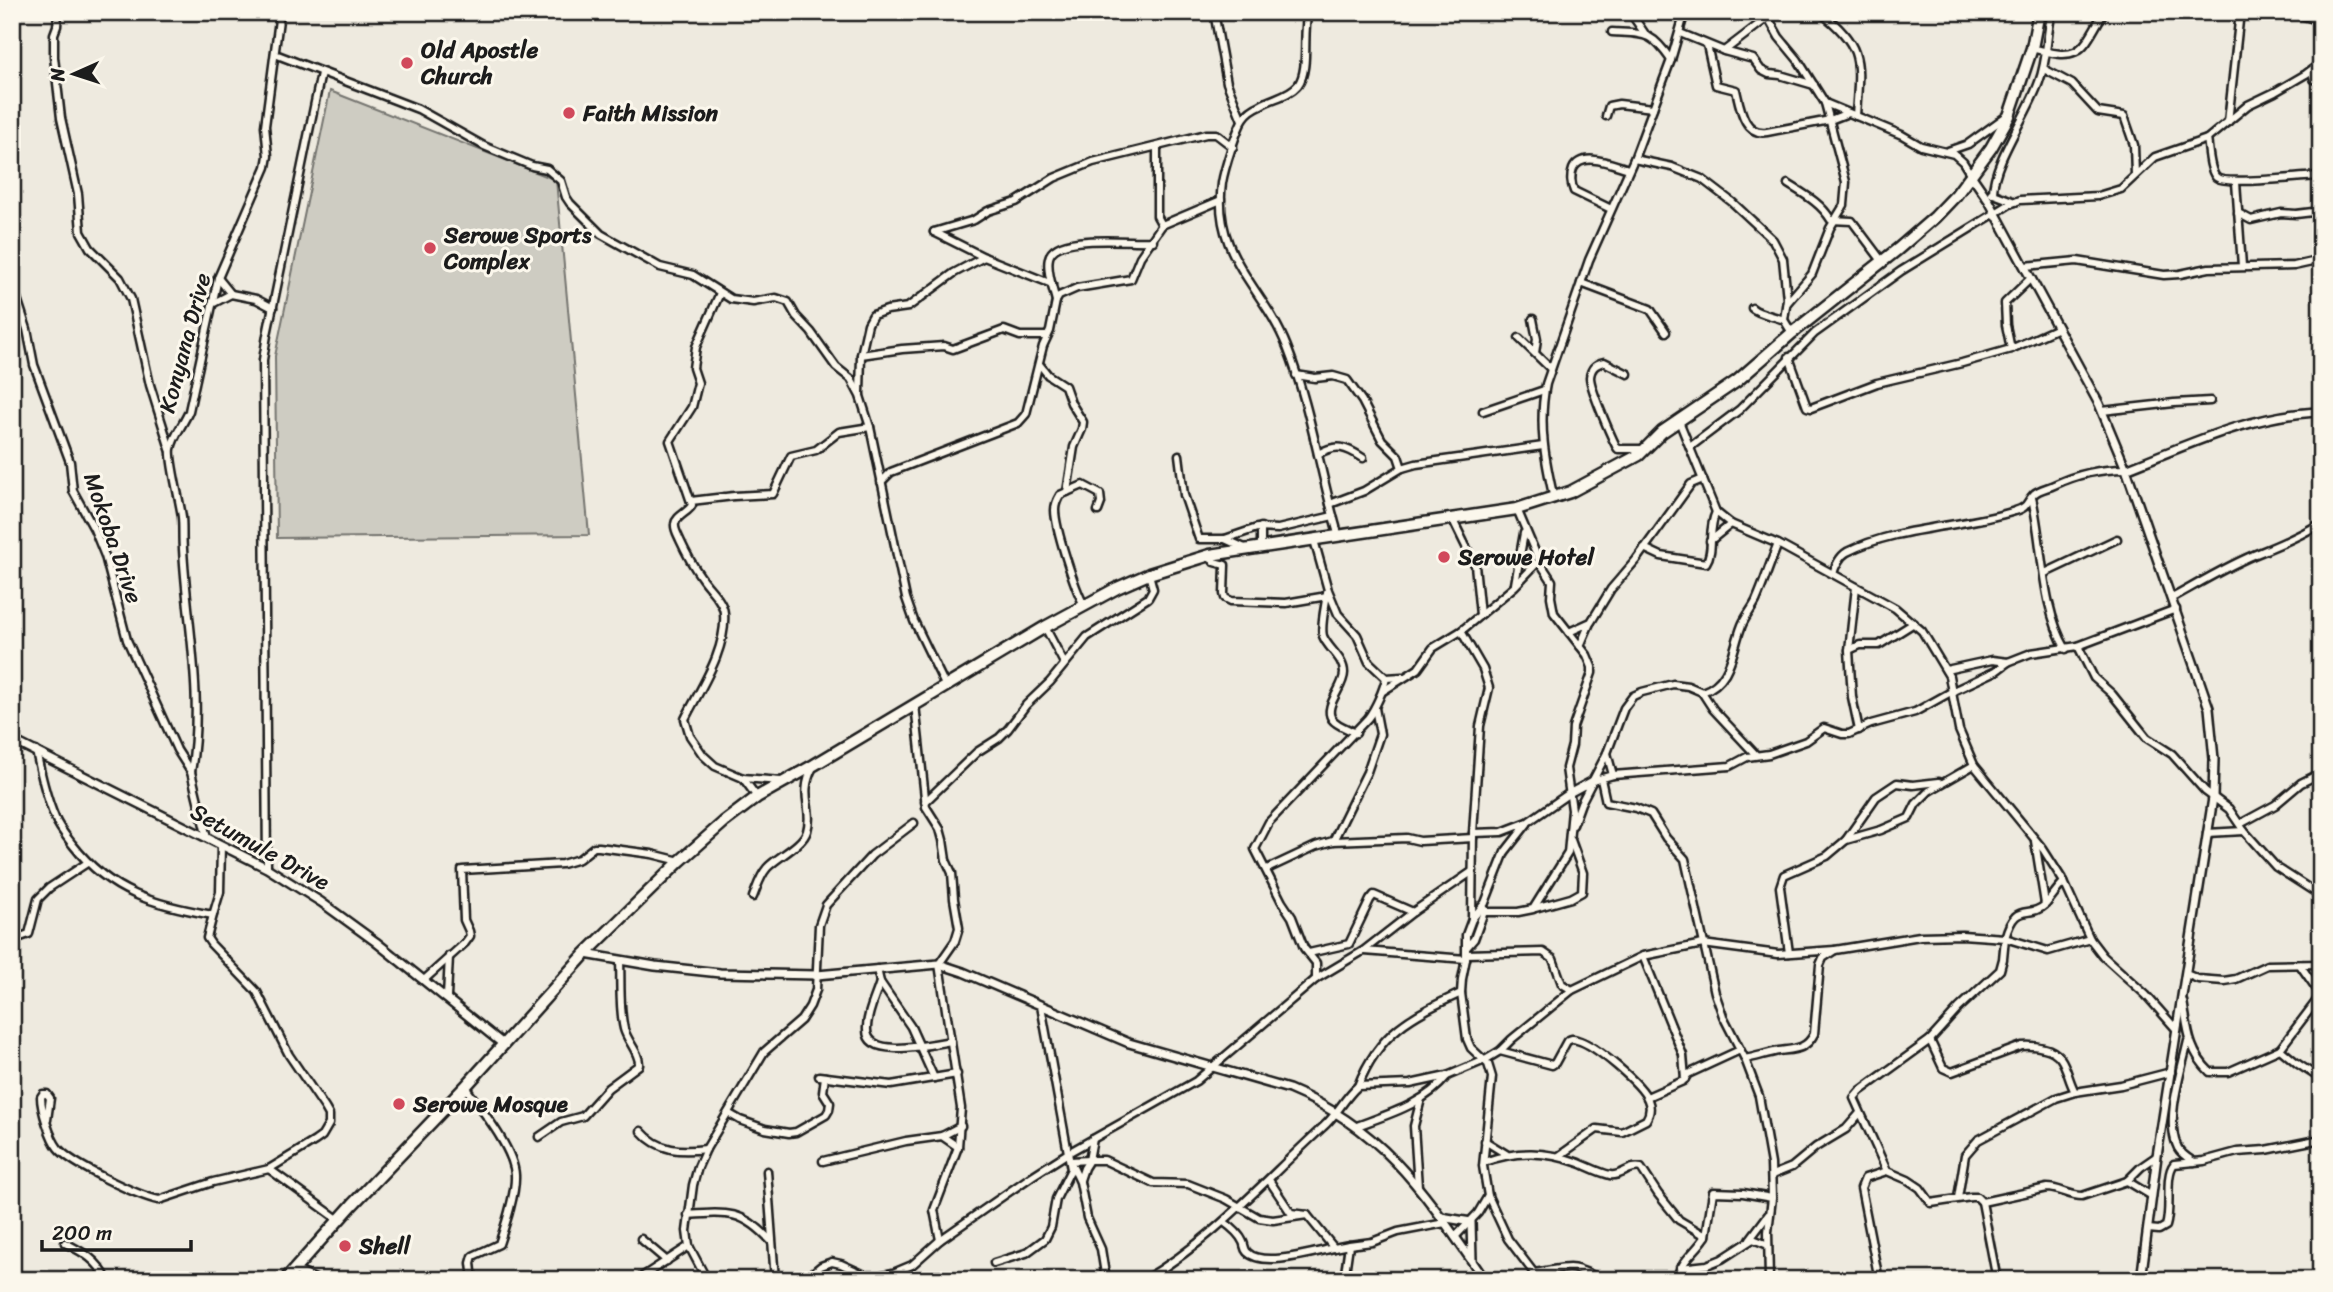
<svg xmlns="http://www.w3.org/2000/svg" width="2333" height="1292" font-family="Sriracha,sans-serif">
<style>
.green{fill:#ceccc2;stroke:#75746f;stroke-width:2}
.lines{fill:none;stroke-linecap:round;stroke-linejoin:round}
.minor-casing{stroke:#1c1c1c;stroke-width:11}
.tertiary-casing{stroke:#1c1c1c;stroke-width:12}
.primary-casing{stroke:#1c1c1c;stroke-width:15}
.minor{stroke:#fbf7ec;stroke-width:6}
.tertiary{stroke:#fbf7ec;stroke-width:7}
.primary{stroke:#fbf7ec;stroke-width:10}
.poi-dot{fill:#d1495b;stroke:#fbf7ec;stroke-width:2.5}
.labels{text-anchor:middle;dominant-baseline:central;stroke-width:6;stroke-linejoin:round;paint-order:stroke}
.poi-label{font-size:23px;font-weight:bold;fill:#1c1c1c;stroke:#fbf7ec;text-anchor:start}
.street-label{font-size:23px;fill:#1c1c1c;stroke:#fbf7ec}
</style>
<rect width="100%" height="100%" fill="#eeeadf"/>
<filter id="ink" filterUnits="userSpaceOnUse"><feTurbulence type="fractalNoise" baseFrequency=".0143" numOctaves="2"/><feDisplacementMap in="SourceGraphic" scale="14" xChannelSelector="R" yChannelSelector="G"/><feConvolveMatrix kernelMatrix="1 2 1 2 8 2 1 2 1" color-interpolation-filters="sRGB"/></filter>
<g filter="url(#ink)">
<polygon class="green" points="330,91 556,180 589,535 277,538 275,356"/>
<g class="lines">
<g class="minor-casing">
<g id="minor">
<polyline points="58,12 57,26 54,34 54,57 61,118 78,194 81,232 90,248 120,278 131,299 150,385 170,449"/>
<polyline points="1214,12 1227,83 1242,120"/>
<path d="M 1308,12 C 1302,33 1310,69 1298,85 C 1289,96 1272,98 1261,105 C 1254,108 1248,112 1244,118 C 1237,128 1224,170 1222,183 C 1212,257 1264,287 1287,347 C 1311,408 1320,474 1339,537"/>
<polyline points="1630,12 1645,34"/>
<polyline points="1765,12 1779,37 1798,60 1825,103 1846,182 1844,205 1830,228 1812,274 1787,303"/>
<path d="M 1820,12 C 1866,47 1859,64 1856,116"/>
<polyline points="2290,12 2321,21"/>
<path d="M 1612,32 C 1645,34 1651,31 1671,60"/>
<polyline points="1680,33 1724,51 1775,12"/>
<path d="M 1707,45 L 1716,85 L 1736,90 C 1740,107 1744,136 1767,132 L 1830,120 L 1848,113"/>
<path d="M 2032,48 C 2081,62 2081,52 2104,12"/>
<polyline points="1724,51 1753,59 1761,70 1769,74 1780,75 1814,85"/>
<polyline points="275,54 418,109 484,146 532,166 547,169 561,181 566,197 570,203 601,234 660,267 693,275 731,299 753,302 776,298 788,302 796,316 811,332 836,367 851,379 860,396 870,427 906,598 914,621 946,687"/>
<polyline points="2044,69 2072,84 2098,112 2124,116 2134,145 2135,175"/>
<polyline points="2312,70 2314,79 2321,82"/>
<polyline points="1825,103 1902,135 1921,146 1954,154 1963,162 1971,175"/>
<polyline points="1606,116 1609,106 1619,104 1653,108"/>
<polyline points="2228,122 2240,12"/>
<path d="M 2207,139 C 2209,149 2209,169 2216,177 C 2224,186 2304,176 2321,176"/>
<polyline points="1157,147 1157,216 1162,225"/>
<polyline points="1948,151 1968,144 2008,115"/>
<polyline points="1634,159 1672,167 1702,179 1732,202 1773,240 1783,259 1787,299 1784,320 1792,333"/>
<polyline points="2236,182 2242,266"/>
<path d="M 1788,184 C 1804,194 1821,203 1831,220 L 1852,221 L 1882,261"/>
<polyline points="1991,193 2015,202"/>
<path d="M 1993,193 C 1993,162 2028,114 2039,82 C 2048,59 2046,36 2052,12"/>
<path d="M 1611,209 L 1574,191 C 1571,184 1570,177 1573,169 C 1582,150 1614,165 1629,169"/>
<polyline points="2238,213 2251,220 2281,213 2296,214 2321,211"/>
<polyline points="934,232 974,220 988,211 1016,202 1054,178 1093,162 1206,134 1216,134 1233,147"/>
<polyline points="934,232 984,257 1052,284"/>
<polyline points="2025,266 2077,261 2164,275 2180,274 2209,268 2294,266 2321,260"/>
<polyline points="218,278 231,294"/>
<polyline points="12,283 27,329 34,365 70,462 73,491 94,529 105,556 127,640 177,750 191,772 207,838"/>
<polyline points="1581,283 1650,309 1666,332"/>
<path d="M 720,293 L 696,347 L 693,368 L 698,383 L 692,407 L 670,441 L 692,505 C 689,512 676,516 675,524 C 674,529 678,535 680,540 C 686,553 693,566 701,577 C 708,588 723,600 724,613 C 727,650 701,687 685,719 L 690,736 L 703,755 L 715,766 L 743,778 L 757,797"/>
<path d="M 1056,301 C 1053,289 1046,270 1049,258 C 1054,232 1133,243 1153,241"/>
<polyline points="212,304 231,294 256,299 273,308"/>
<path d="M 1752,308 C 1758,314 1775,316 1784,320"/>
<polyline points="1533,319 1537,339 1535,353"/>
<polyline points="1519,338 1551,369"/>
<polyline points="2011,349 2006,325 2005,303 2031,278"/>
<polyline points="861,355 902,349 944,346 953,349 1004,330 1020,336 1047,336"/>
<polyline points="1789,357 1807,407 1811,408 1877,383 1962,363 2011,349 2058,328"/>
<polyline points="1040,365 1048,375 1065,386 1071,403 1083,422 1082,429 1074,447 1067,492"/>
<path d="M 1628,374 L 1604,362 C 1595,364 1591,368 1590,377 C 1590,388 1610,434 1616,446 L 1618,449 L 1644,449"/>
<polyline points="1296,375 1315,378 1333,376 1347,380 1362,401 1382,440 1398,456 1402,468"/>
<polyline points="860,394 861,355 868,324 873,315 887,310 908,307 954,273 984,257"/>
<polyline points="1483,411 1544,390"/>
<polyline points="2102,411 2174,403 2210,401"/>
<polyline points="1679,421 1716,512 1731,524 1778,544 1895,608 1922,631 1949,676 1959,730 1974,765 2043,849 2064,882 2090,939 2103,956 2146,995 2177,1030"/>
<polyline points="1690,447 1739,410 1815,333 1901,271 2010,204 2020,200 2098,196 2121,189 2155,157 2207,139 2248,105 2275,92 2306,74 2321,63"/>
<path d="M 1318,454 C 1337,443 1346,447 1363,458"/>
<polyline points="1179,455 1184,495 1199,539 1225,539 1257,528 1278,529 1333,516"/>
<polyline points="881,482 891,472 1018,423 1026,414 1043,346 1050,331 1056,301 1059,296 1077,288 1131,279 1140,257 1162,225 1221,200"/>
<path d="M 2032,498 C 2043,545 2041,607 2066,649"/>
<path d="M 1554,499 C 1545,460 1538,424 1546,384 L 1589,260 L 1634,159 L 1671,60 L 1685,12"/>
<polyline points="691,501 734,496 773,494 791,456 816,450 839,432 870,427"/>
<polyline points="1330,504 1364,491 1402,468 1416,464 1543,446"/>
<polyline points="1453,520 1475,565 1480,615"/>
<polyline points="1225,539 1247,549"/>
<polyline points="1314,540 1328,590 1338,614 1357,635 1369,662 1386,678 1402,677"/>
<polyline points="1710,541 1731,524"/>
<polyline points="1261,547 1261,527"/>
<path d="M 1644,548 L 1661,556 L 1706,563 C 1715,549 1707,531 1716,512"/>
<polyline points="1210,555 1214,562 1225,565 1224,594 1225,598 1231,601 1286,603 1327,596"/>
<polyline points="2045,573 2117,539"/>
<path d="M 1833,574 C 1835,566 1840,556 1847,552 C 1899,526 1961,528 2015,511 C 2029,507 2026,502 2034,494 C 2039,489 2048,488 2054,485 C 2077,474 2101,469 2126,469"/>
<polyline points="1515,584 1524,533"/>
<polyline points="1856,587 1849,650 1852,697 1859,730"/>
<path d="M 1327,592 C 1326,605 1320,625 1323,636 C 1328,649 1344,658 1344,673 C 1344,688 1323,706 1332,719 C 1337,726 1349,729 1356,733"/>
<path d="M 2172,598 C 2201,582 2230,564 2261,552 C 2281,544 2302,535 2321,523"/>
<path d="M 1084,605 C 1075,589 1055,528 1055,510 C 1055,504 1057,500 1060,495 L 1083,485 L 1100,494 L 1101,503 L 1098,511"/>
<polyline points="1045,627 1064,663"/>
<polyline points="1569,632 1591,622 1611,589 1636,560 1691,484 1703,479"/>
<polyline points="1580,646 1590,623"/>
<polyline points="2078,646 2094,678 2112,694 2147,738 2172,754 2205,791 2229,809 2244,831 2276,867 2321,896"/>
<polyline points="1849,650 1860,645 1879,645 1914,623"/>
<polyline points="1946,670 1992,660 2008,662 2031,653 2078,646 2176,609"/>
<polyline points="1383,691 1418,669 1433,648 1461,631 1496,602 1515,586 1539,561 1517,509"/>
<polyline points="1702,692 1713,709 1756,755"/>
<polyline points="915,704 926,807 940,829 943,840 946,860 952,873 954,899 959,928 955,941 939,964 961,1108 958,1147 934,1210 940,1240"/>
<path d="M 36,751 C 41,774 46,797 55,818 C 59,828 66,836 73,845 C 110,893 155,905 213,915 L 220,892 L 221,845"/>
<polyline points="1607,753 1613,775"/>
<path d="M 191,772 C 204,695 187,625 183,549 C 182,538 183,528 182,517 C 180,501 169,460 171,449 C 174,434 184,424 189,411 L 218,278 L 266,167 L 268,156 L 265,126 L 280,12"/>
<polyline points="743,778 781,781"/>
<polyline points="1601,779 1606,802 1636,808 1651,814 1666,838 1685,859 1715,993 1723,1016 1745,1059 1759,1096 1771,1164 1772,1198 1768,1232 1769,1280"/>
<polyline points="925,802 977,752 999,738 1008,729 1026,705 1050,682 1087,637 1148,598 1153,589 1149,574"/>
<polyline points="2240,824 2275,805 2301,783 2321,773"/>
<path d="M 1573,825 L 1581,803 L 1607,753 L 1624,708 L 1633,696 L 1642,692 L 1673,684 L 1688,686 L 1702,692 C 1732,682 1732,650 1742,625 C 1746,616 1752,609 1756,601 C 1764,583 1770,563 1778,544"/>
<polyline points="1473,833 1502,832 1528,822 1568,794 1592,781 1613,775 1730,766 1747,757 1769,754 1806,741 1824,728 1842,734 1849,734 1871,724 1915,712 1951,692 1996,671 2008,662"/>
<polyline points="2207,833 2244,831"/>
<polyline points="1846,840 1876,797 1897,783 1913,785 1939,782"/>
<polyline points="1333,841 1367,772 1380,734 1375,708"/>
<polyline points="2035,841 2045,904"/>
<polyline points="267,868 263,360 267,335 321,73"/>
<polyline points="1267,869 1316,846 1333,841 1407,838 1420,841 1473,838"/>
<path d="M 2064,882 C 2057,889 2052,897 2046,904 C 2028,921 2016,899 2005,938 L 2048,951 L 2090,939"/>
<path d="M 753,897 C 757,887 760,876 767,868 C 777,857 803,845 807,831 C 814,808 798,796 813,767"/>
<polyline points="1535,908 1571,898 1582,892 1583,873 1571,840"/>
<polyline points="1486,912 1518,912 1533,909 1568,853 1572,810 1566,768 1572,745 1573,727 1592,673 1592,667 1587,655 1554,613 1551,597 1552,581 1539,561"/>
<polyline points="1472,919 1485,903 1505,852 1527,824"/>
<polyline points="12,940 29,934 38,899 49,888 87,863"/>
<polyline points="1467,947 1474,939 1485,909"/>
<path d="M 1835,950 L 1920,936 L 1962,935 L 2005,938 L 2003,959 L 2000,970 L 1959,1008 L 1930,1040 L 1860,1091 L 1854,1098 L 1887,1171 L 1908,1180 L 1920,1188 L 1931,1203 L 1971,1197 L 1977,1197 L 1982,1202 L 2047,1188 C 2060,1188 2069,1196 2082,1196 L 2127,1181 L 2141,1167 L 2157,1156"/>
<polyline points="1364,951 1466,959"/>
<polyline points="1309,953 1349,944 1370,900 1374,895 1413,912"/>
<polyline points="1789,953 1780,887 1784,875 1827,856 1846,840 1881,830 1909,818 1916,804 1929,791 1974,765"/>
<polyline points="1466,954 1543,952 1553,959 1562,984 1572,990"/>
<polyline points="1643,956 1683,1055 1685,1079"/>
<polyline points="877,969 880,982 911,1027 934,1078"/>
<polyline points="2186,974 2198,979 2224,981 2236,979 2267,965 2321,964"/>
<path d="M 1316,979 L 1316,963 L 1304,948 L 1292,917 L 1282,902 L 1255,849 L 1269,822 L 1368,718 C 1375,709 1384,689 1386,678"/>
<polyline points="424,980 465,943 470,936 469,931 464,920 462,870 562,864 579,859 594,847 599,847 652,854 680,861"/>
<path d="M 880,982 C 876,996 866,1015 867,1030 C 867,1060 932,1044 951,1041"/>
<polyline points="447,997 449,956"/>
<path d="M 2183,1001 C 2188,1029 2188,1051 2210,1072 L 2228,1072 L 2280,1049 L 2298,1064 L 2321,1079"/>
<path d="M 1930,1040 L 1943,1068 L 1952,1072 L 2022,1046 C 2030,1045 2037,1046 2044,1048 C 2067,1053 2065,1074 2075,1092"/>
<path d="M 2188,1041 C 2182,1069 2164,1121 2178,1148 C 2182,1155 2188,1158 2194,1162"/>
<polyline points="2280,1049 2321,995 2300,965"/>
<path d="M 1500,1051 L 1552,1065 L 1555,1063 L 1567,1041 C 1571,1039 1573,1038 1577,1040 C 1594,1044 1642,1084 1648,1100 C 1651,1107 1650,1114 1646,1120 L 1622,1132 L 1597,1129 L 1559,1156"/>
<polyline points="819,1076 891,1085 957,1074"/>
<path d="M 1358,1086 C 1379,1032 1411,1016 1461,993"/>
<path d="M 465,1087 C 480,1108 514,1149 515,1175 C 516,1194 505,1226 499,1244 L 473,1256 L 471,1263 L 473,1280"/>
<polyline points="1647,1097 1683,1081 1688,1074 1740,1050"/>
<polyline points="728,1113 740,1120 765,1129 789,1133 796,1132 826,1115 829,1110 830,1103 823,1092 825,1077"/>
<path d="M 47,1120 L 50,1098 L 47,1094 L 43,1094 L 41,1097 C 41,1109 50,1138 58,1148 C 71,1164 138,1196 159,1200 L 213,1182 L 269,1169 L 315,1141 L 322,1136 L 329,1124 L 329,1115 L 325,1108 L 289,1055 L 257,992 L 211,944 L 207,938 L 213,915"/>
<path d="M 1357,1126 C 1389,1114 1425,1104 1447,1076"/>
<path d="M 641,1131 C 659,1152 682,1152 706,1149"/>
<polyline points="942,1136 958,1147"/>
<path d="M 539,1137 L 561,1122 L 583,1116 L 608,1088 L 639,1065 C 640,1053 627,1041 624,1029 C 619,1008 621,983 620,961"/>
<polyline points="1093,1139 1089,1160 1104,1160 1153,1183 1188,1184 1226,1199 1259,1218 1273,1220 1307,1215"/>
<polyline points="1485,1141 1506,1154"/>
<polyline points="823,1161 906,1141 942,1136 961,1126"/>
<polyline points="1070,1161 1089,1160"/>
<path d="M 1484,1162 C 1517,1150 1546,1151 1579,1163 C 1589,1167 1600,1173 1610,1175 C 1621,1177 1629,1165 1641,1168 L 1658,1194 L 1679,1220 L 1706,1236 C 1695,1253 1682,1259 1676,1280"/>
<polyline points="1072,1165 1080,1182 1087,1218 1101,1249 1106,1280"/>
<polyline points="269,1169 339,1220"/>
<polyline points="767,1171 775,1280"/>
<polyline points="1772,1175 1792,1167 1816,1147 1846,1129 1860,1113"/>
<polyline points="1080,1180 1084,1168 1089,1160"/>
<polyline points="1269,1180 1291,1213 1307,1215 1334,1248 1349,1245 1344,1280"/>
<polyline points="2127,1181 2152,1196"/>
<polyline points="1418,1187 1414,1126 1421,1099"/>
<path d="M 1488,1196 L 1508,1239 L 1534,1273 C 1570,1268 1568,1262 1602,1280"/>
<polyline points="1958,1198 1965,1155 1978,1140 2056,1098 2075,1092 2121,1085 2171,1072"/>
<polyline points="1982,1202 1997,1280"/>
<path d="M 688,1215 C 726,1212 743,1210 771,1241"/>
<path d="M 1224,1222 C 1231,1227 1239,1233 1243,1242 C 1245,1246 1244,1249 1247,1252 C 1262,1268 1315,1252 1334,1248"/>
<path d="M 2148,1229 L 2159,1230 L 2166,1226 C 2172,1208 2164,1176 2174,1164 L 2204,1161 L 2237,1152 L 2266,1150 L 2321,1139"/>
<polyline points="1706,1236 1713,1192 1743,1193 1772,1198"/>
<polyline points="1455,1237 1478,1213 1488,1196 1483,1166 1492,1077 1488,1064 1471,1048 1467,1039 1461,993 1462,979 1466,959 1466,935 1472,919 1473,833 1480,726 1489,688 1483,669 1461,631"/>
<polyline points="641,1239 667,1261"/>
<polyline points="1750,1239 1768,1215"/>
<path d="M 65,1243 C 83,1252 98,1260 107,1280"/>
<polyline points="1349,1245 1372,1242 1398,1232 1445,1223"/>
<polyline points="994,1263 1026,1253 1045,1239 1051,1227 1056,1199 1071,1169 1041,1006"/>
<polyline points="1680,1268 1707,1265 1722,1259 1753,1239 1768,1245"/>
<polyline points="637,1280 689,1246"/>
<polyline points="707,1280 689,1246 687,1231 693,1185 698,1167 706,1149 764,1052 801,1020 810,1006 816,990 819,925 826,905 872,855 914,823"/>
<polyline points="804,1280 821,1266 832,1262 841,1264 865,1275 873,1277 893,1273 912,1265 940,1240 1032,1176 1068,1153 1196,1081 1316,979 1363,951 1413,912 1473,871"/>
<path d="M 1144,1280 C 1213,1240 1265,1180 1323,1127 C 1337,1115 1344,1098 1358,1086 L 1410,1084 L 1447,1076 L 1485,1060 L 1500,1051 L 1512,1039 L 1572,990 L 1643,956 L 1703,944 L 1778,954 L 1835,950 L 1823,958 L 1820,965 L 1814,1034 C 1806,1050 1794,1049 1779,1051 C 1768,1053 1756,1057 1745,1059"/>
<polyline points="1879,1280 1861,1188 1865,1178 1887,1171"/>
</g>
</g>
<g class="tertiary-casing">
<g id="tertiary">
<polyline points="1971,175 1989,201 2099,404 2126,469 2209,708 2214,759 2213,798 2157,1156 2141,1280"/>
<path d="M 2126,469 C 2190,444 2252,414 2321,412"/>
<polyline points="12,740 267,868 321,902 376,942 503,1044"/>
<path d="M 585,954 L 655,966 L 720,973 L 817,975 L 939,964 L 963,972 L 1129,1043 L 1289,1089 C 1386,1129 1428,1198 1485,1280"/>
<polyline points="1441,1217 1471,1222 1472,1260"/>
<polyline points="294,1270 316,1280"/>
</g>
</g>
<g class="primary-casing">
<polyline id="primary" points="285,1280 353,1204 465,1087 585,954 680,861 724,822 757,797 814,765 1045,627 1117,588 1149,574 1210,555 1517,509 1570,492 1639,455 1662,432 1737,381 1792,333 1898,249 1935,217 1956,195 1991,148 2009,116 2032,48 2039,12"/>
</g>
<use href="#minor" class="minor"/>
<use href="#tertiary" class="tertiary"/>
<use href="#primary" class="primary"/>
</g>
</g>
<g class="poi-dot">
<circle cx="407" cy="63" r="7"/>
<circle cx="569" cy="113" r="7"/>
<circle cx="430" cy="248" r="7"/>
<circle cx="1444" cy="557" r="7"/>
<circle cx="399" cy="1104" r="7"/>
<circle cx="345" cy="1246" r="7"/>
</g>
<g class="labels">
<g class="poi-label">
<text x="421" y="50">Old Apostle<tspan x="421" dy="26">Church</tspan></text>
<text x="583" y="113">Faith Mission</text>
<text x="444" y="235">Serowe Sports<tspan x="444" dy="26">Complex</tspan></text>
<text x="1458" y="557">Serowe Hotel</text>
<text x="413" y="1104">Serowe Mosque</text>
<text x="359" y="1246">Shell</text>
</g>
<g class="street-label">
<text transform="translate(185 343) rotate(-75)">Konyana Drive</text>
<text transform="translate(113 538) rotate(71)">Mokoba Drive</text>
<text transform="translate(260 847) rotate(29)">Setumule Drive</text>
</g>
</g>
<rect width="2333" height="1292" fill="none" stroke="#fbf7ec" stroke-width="42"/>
<rect x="21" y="21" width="2291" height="1250" fill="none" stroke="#1c1c1c" stroke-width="2.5" filter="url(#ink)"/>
<g transform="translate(74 74) rotate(267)" stroke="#fbf7ec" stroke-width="5" paint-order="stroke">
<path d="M0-5L12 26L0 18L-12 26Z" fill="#1c1c1c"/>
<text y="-10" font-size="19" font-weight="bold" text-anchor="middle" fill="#1c1c1c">N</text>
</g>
<path d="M42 1240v10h149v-10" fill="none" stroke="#1c1c1c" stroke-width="3.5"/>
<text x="52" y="1240" font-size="21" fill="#1c1c1c" stroke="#fbf7ec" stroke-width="5" paint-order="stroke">200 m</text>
</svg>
